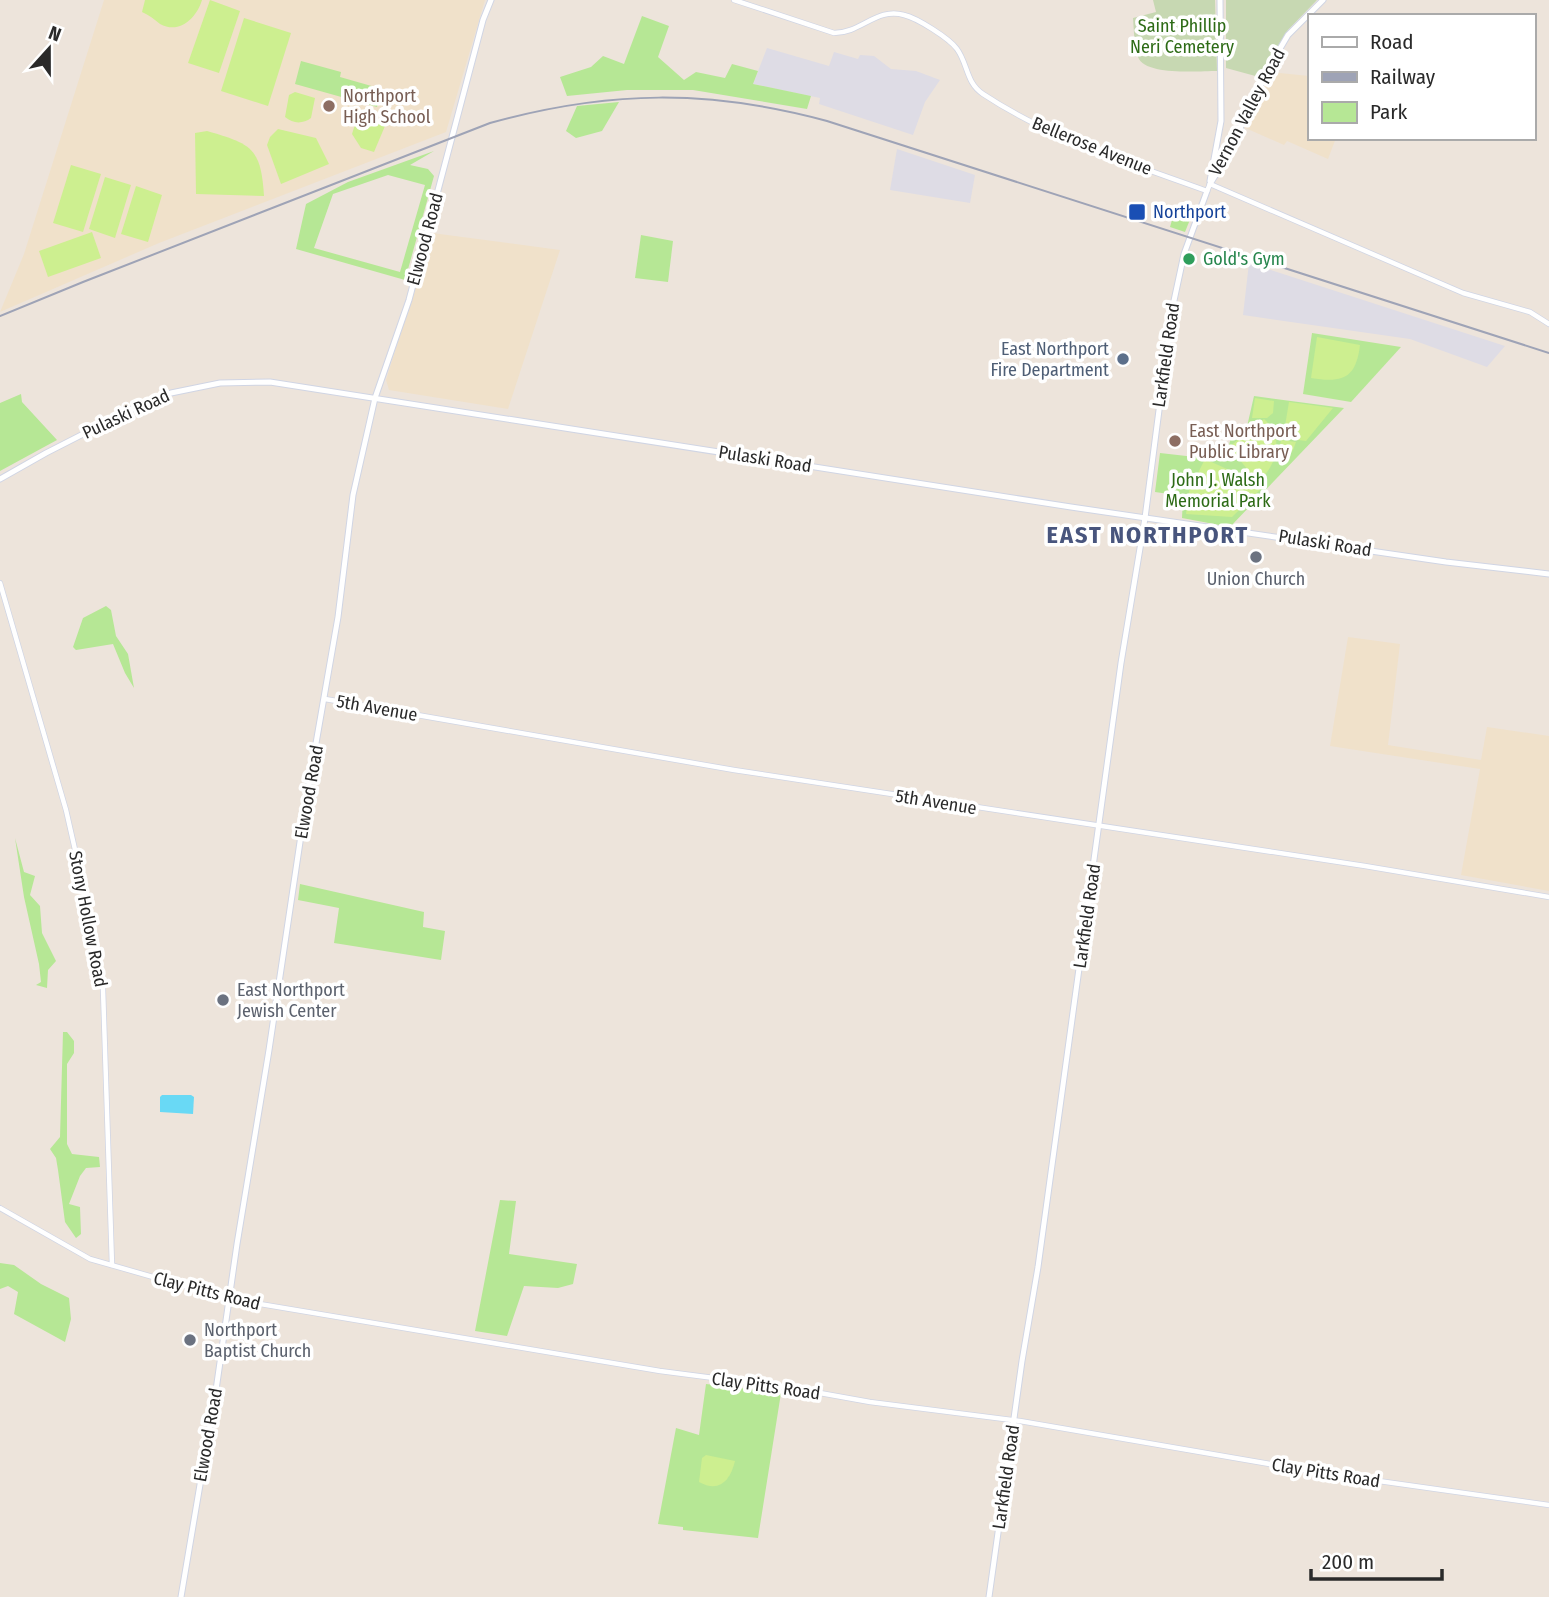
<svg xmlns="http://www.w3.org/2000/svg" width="1549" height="1597" font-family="'Fira Sans Condensed',sans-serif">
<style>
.industrial{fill:#dedce5}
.education{fill:#f0e1ca}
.green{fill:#b6e795;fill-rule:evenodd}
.cemetery{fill:#c7d8b2}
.pitch{fill:#cdef90}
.water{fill:#69d9f5}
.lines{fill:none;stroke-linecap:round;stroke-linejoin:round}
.tertiary-casing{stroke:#d0d5e4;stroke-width:6}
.secondary-casing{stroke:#d0d5e4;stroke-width:7}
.tertiary{stroke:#fff;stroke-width:4.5}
.secondary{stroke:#fff;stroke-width:5}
.rail{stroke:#9ea3b6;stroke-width:2}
.education-dot{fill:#8d6e63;stroke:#fff;stroke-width:2.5}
.transit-dot{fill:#1a4fb4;stroke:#fff;stroke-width:2.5}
.leisure-dot{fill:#2e9e5b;stroke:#fff;stroke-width:2.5}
.service-dot{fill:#5c6f8a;stroke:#fff;stroke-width:2.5}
.worship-dot{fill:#6b7280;stroke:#fff;stroke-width:2.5}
.labels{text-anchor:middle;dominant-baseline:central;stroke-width:7;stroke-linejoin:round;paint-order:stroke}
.park-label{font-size:18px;fill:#2d6b16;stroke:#fff}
.education-label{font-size:18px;fill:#785e54;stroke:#fff;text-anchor:start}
.street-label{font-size:18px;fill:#2a2a2a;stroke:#fff}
.transit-label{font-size:18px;fill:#164399;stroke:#fff;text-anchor:start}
.leisure-label{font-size:18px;fill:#27864d;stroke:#fff;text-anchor:start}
.service-label{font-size:18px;fill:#4e5e75;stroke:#fff;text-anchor:end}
.worship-label{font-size:18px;fill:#5b616d;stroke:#fff;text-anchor:start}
.district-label{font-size:24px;font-weight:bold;letter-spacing:2px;fill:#48557d;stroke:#fff}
</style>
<rect width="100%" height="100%" fill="#ede4db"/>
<g class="industrial">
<polygon points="767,48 829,66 834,52 858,59 860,55 874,56 891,69 916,71 940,80 925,102 913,135 819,104 820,98 753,84"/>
<polygon points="897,149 975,175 970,203 890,190"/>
<polygon points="1249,263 1505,346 1487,367 1410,339 1243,315"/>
</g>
<g class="education">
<polygon points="104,0 485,0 446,132 159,243 0,312 24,254"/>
<polygon points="1269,72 1309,76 1309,138 1336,138 1328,159 1287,141 1284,145 1243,127"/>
<polygon points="432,233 560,250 508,409 389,390 386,380"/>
<polygon points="1348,637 1400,644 1388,745 1481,760 1487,727 1549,736 1549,891 1461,875 1480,769 1330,746"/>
</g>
<g class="green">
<polygon points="642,16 669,26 658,57 684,80 696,72 725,78 732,64 758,71 753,84 811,96 807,109 693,90 627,90 567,96 560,77 591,67 603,56 624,64"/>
<polygon points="301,61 341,72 340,77 382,89 377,107 295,84"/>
<polygon points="619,102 602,131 576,138 566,131 577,106"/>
<path d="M 434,151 L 410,165 L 428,169 L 434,176 L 405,280 L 296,249 L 306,204 L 348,182 ZM 388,175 L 425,185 L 400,272 L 314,248 L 333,194 Z"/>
<polygon points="1176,206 1193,212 1185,232 1170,227"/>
<polygon points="641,235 673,241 668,282 635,278"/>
<polygon points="1312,333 1401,347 1351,402 1303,394"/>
<polygon points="21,394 22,402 57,440 0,471 0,403"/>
<polygon points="1254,396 1344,408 1230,527 1182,518 1183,496 1155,492 1160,453 1204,458 1206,454 1226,456 1233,430 1246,431"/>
<polygon points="106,606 111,610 116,636 128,654 134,688 125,673 113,644 76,650 73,647 83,618"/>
<polygon points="15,838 24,872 35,876 30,895 40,906 42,933 56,961 48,970 47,988 36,985 41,982 39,964 24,897"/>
<polygon points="300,884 424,912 423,927 445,931 441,960 334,943 339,908 298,900"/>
<polygon points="63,1032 67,1032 74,1041 74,1053 67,1064 67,1144 72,1154 99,1157 100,1167 86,1168 80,1176 69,1204 80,1207 81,1234 76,1238 65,1222 58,1170 56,1158 50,1149 60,1137"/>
<polygon points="500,1200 516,1201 509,1254 577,1264 573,1284 558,1288 524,1286 507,1336 475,1331"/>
<polygon points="0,1263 14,1265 41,1284 69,1298 71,1319 65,1342 14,1314 18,1292 8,1286 0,1289"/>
<polygon points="706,1384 781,1393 758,1538 683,1530 683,1527 658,1524 676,1428 699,1435"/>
</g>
<g class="cemetery">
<path d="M 1153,0 L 1215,0 L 1217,71 C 1198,71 1145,76 1138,57 C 1134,46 1134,30 1133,18 L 1156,12 Z"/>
<polygon points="1226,0 1317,0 1288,30 1259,77 1226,68"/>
</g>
<g class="pitch">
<path d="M 145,0 L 202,0 C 197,17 180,35 160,24 C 154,19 149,15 142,12 Z"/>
<polygon points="210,0 240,11 219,73 188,63"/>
<polygon points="244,18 291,33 268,106 221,91"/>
<path d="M 295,92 L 315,98 L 311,118 C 303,124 293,124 285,117 L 289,95 Z"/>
<polygon points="359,112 383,122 385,126 374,152 361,148 352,134"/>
<polygon points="278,129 316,138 329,164 281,184 267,145 270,137"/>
<path d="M 207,131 C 252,144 261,148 264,196 L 196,194 L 195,133 Z"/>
<polygon points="71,165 101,174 83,232 53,223"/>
<polygon points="105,177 131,185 115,238 89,229"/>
<polygon points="136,186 162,195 148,242 121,234"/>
<polygon points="92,232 101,258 48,277 39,251"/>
<path d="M 1317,337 L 1360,345 C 1356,379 1342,383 1311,378 Z"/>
<polygon points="1255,398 1274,401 1273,413 1267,418 1252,418"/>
<polygon points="1289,402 1333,408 1306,441 1283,438"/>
<path d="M 1264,419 C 1285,438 1277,465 1258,482 L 1229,447 Z"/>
<polygon points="1281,440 1296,442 1293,450 1289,455 1278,456"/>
<polygon points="1205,459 1264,486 1232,517 1186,514 1189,491"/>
<path d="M 706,1455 L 735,1461 C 730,1481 719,1493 699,1482 L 702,1458 Z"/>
</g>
<polygon class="water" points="162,1095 191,1095 194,1097 193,1114 160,1112 160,1097"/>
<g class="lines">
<g class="tertiary-casing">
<g id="tertiary">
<path d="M 734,0 L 834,33 C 861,33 877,7 904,15 C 917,18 949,38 957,49 C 968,64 966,83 983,94 C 1051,139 1130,163 1207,191 L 1210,184 L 1463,293 L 1530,312 L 1549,324"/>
<polyline points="0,583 66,810 96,942 103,989 112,1265"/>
<polyline points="325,699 734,770 1365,866 1549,897"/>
<polyline points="0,1208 90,1259 230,1299 660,1371 792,1388 870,1402 1020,1421 1322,1473 1549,1505"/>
</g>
</g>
<g class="secondary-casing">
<g id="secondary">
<polyline points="1210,181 1221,121 1220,0"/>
<polyline points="1210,184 1225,160 1268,69 1288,35 1323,0"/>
<polyline points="0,479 46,453 142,404 171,393 220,383 270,382 1071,507 1446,562 1549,574"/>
<polyline points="181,1597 216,1390 237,1244 269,1050 307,795 338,617 353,495 375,398 409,300 483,20 491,0"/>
<polyline points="989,1597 1022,1361 1038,1267 1121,663 1145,518 1172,310 1184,254 1207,191"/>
</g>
</g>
<use href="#tertiary" class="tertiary"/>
<use href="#secondary" class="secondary"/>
<path class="rail" d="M 0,316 L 83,282 L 490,123 C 609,90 709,89 827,121 L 1549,353"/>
</g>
<g class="education-dot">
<circle cx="329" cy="106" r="7"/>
<circle cx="1175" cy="441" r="7"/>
</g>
<rect class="transit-dot" x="1128" y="203" width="18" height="18" rx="3.5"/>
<circle class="leisure-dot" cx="1189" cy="259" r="7"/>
<circle class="service-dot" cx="1123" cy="359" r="7"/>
<g class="worship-dot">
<circle cx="1256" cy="557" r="7"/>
<circle cx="223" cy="1000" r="7"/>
<circle cx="190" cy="1340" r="7"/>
</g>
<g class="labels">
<g class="park-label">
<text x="1182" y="26">Saint Phillip<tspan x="1182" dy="21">Neri Cemetery</tspan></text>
<text x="1218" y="480">John J. Walsh<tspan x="1218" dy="21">Memorial Park</tspan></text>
</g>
<g class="education-label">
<text x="343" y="96">Northport<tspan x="343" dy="21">High School</tspan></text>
<text x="1189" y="431">East Northport<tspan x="1189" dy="21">Public Library</tspan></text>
</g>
<g class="street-label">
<text transform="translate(1247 112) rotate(-62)">Vernon Valley Road</text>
<text transform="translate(1092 146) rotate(22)">Bellerose Avenue</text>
<text transform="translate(425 239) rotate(-75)">Elwood Road</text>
<text transform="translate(1166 355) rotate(-82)">Larkfield Road</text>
<text transform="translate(126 414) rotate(-25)">Pulaski Road</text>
<text transform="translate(765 459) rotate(9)">Pulaski Road</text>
<text transform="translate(1325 543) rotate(9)">Pulaski Road</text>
<text transform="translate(377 708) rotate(10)">5th Avenue</text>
<text transform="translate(309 792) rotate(-80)">Elwood Road</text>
<text transform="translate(936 802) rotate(9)">5th Avenue</text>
<text transform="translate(1087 916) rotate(-82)">Larkfield Road</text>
<text transform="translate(88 919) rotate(79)">Stony Hollow Road</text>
<text transform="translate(207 1291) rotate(14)">Clay Pitts Road</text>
<text transform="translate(766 1386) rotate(8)">Clay Pitts Road</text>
<text transform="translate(208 1435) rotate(-80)">Elwood Road</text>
<text transform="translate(1326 1473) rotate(9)">Clay Pitts Road</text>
<text transform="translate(1006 1477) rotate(-82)">Larkfield Road</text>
</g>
<g class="transit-label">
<text x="1153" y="212">Northport</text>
</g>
<g class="leisure-label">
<text x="1203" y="259">Gold's Gym</text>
</g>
<g class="service-label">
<text x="1109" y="349">East Northport<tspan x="1109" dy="21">Fire Department</tspan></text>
</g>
<g class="worship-label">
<text x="1256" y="579" text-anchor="middle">Union Church</text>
<text x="237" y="990">East Northport<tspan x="237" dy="21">Jewish Center</tspan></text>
<text x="204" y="1330">Northport<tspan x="204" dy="21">Baptist Church</tspan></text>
</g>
<g class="district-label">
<text x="1148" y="535">EAST NORTHPORT</text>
</g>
</g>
<rect x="1308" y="14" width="228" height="126" fill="#ffffff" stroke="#aaaaaa" stroke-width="2"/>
<rect x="1322" y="37" width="35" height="10" fill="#ffffff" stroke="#aaaaaa" stroke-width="2"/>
<text x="1370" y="49" font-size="21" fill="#2a2a2a">Road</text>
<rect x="1322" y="72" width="35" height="10" fill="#9ea3b6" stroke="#aaaaaa" stroke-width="2"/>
<text x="1370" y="84" font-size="21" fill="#2a2a2a">Railway</text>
<rect x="1322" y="102" width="35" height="21" fill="#b6e795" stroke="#aaaaaa" stroke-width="2"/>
<text x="1370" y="119" font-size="21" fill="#2a2a2a">Park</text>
<g transform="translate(49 49) rotate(21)" stroke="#ffffff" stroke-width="5" paint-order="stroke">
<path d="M0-5L12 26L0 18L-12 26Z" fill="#2a2a2a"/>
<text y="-10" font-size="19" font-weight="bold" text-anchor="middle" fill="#2a2a2a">N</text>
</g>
<path d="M1311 1569v10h131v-10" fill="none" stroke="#2a2a2a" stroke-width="3.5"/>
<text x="1322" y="1569" font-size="21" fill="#2a2a2a" stroke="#ffffff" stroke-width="5" paint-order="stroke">200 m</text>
</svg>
